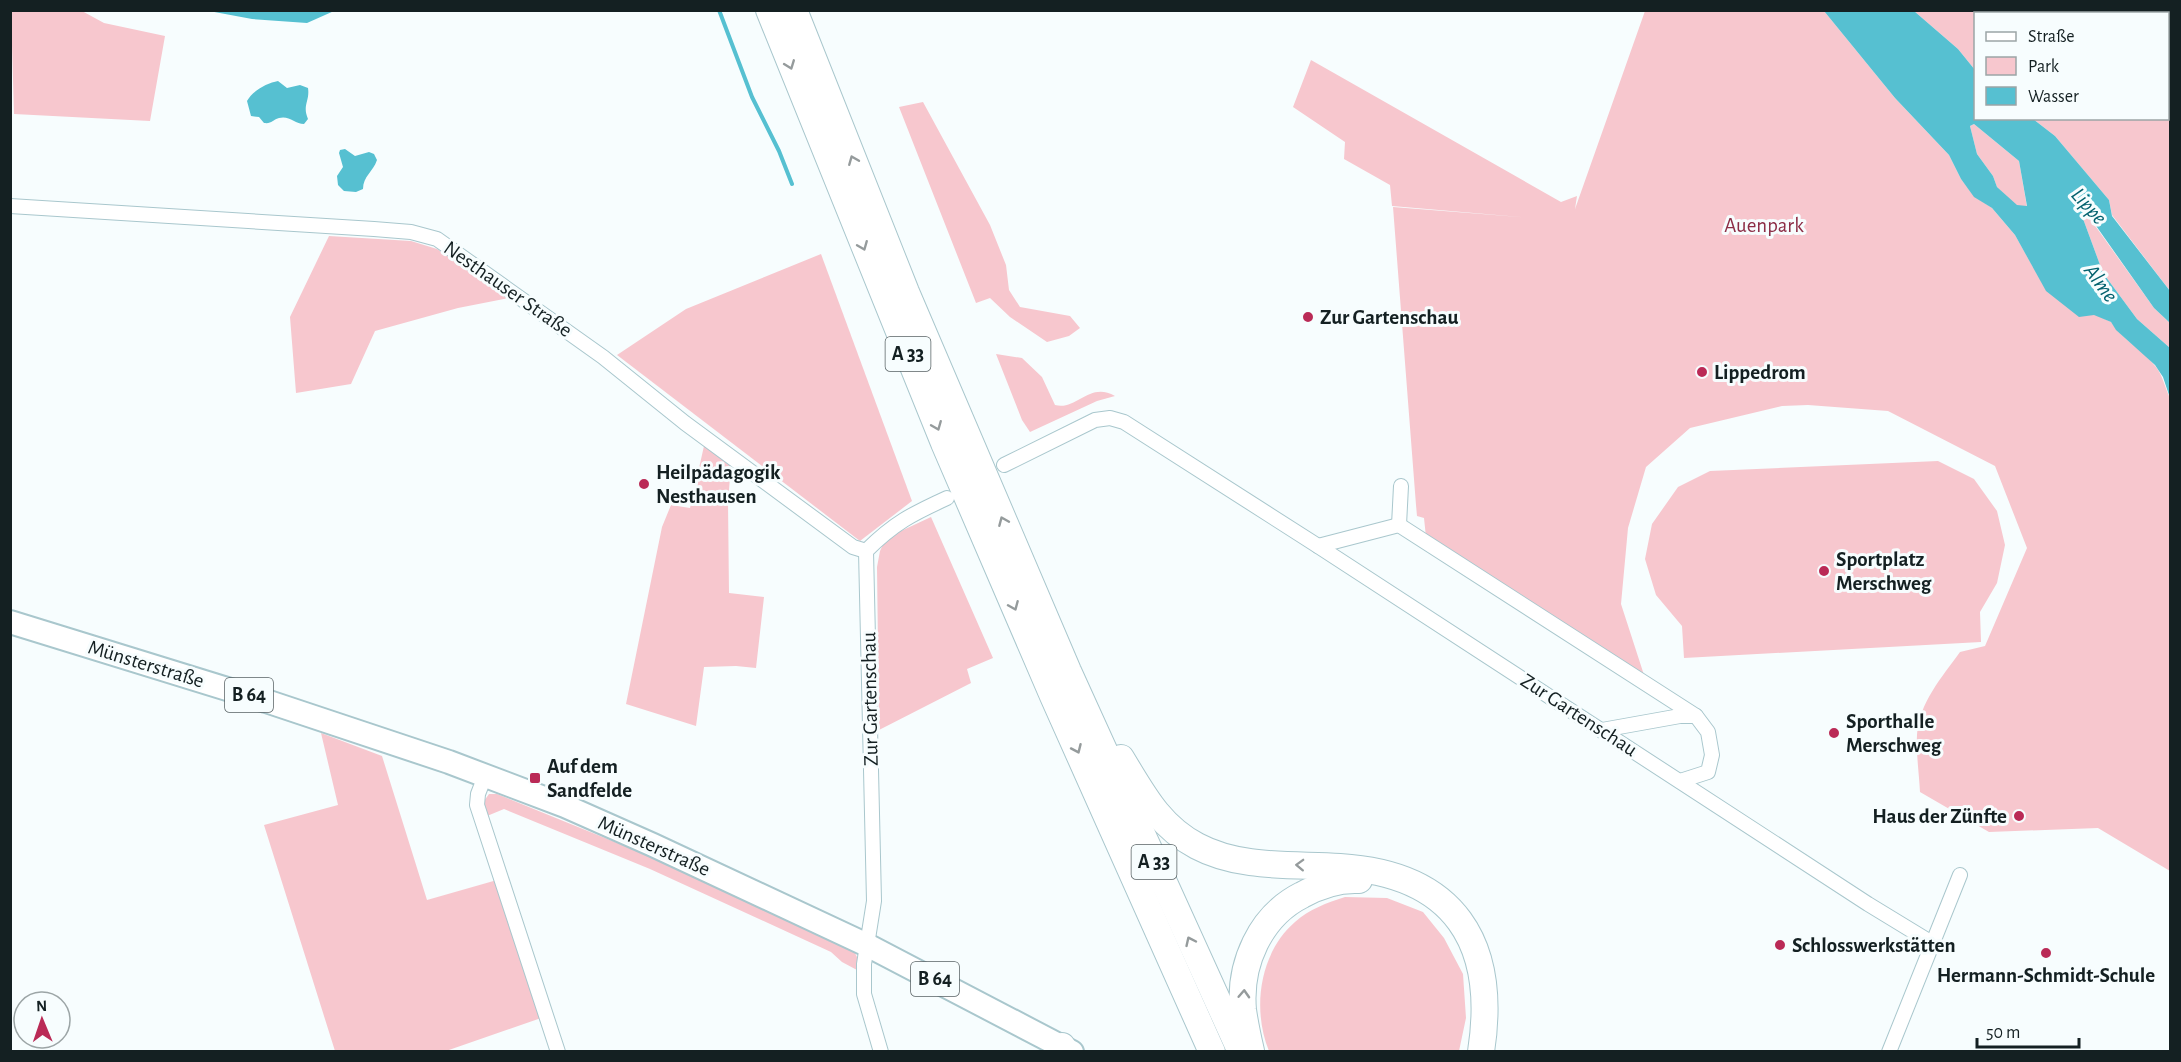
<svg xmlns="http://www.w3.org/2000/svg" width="2181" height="1062" font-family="'Alegreya Sans',sans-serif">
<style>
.green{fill:#f7c7ce}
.water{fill:#56c0d1;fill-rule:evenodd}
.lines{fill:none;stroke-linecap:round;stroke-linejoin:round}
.stream{stroke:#56c0d1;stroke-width:4}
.minor-casing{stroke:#a9c7cd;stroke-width:16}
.primary-casing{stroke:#a9c7cd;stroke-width:26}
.motorway-casing{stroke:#a9c7cd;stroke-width:28}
.minor{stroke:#fff;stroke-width:14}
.primary{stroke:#fff;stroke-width:22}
.motorway{stroke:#fff;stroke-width:26}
.oneway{stroke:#959b9c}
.poi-dot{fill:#ba2a56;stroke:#f7fdfe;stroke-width:2}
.labels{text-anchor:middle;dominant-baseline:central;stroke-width:6;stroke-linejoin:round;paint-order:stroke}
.shield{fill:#f7fdfe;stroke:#586264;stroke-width:1.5}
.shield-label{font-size:20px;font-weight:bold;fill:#142022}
.park-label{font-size:21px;fill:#8c2d46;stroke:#f7fdfe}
.street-label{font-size:21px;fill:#142022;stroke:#f7fdfe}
.poi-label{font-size:21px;font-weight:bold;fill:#142022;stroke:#f7fdfe;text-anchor:start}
.water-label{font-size:22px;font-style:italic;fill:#02616e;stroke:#f7fdfe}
</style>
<rect width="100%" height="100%" fill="#f7fdfe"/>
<g class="green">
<polygon points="11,11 82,11 104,23 165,36 150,121 14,114"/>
<path d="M 1645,11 L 1824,11 L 1895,98 L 1949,155 L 1961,179 L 1974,196 L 1992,208 L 2015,235 L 2046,290 L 2111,322 C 2123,340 2143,350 2156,367 C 2163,376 2165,388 2170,398 L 2170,871 L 2098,828 L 1989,832 L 1920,792 C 1919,773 1916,753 1917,735 C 1919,703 1942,677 1960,652 L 1985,646 L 2027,548 L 1995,466 L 1888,411 L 1808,405 L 1782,406 L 1690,428 L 1646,467 L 1628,528 L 1621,604 L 1644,675 L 1426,537 L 1424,518 L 1417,516 L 1416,505 L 1393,207 L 1532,218 L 1392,206 L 1390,185 L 1344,159 L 1345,142 L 1293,107 L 1311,60 L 1561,202 L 1577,196 L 1575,209 Z"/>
<polygon points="1914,11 2170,11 2170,291 2112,215 2109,200 2055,136 2033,119 2168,118 2168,14 1976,14 1975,70 1958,49"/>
<polygon points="923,102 990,225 1006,265 1009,290 1020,307 1070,316 1080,328 1069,336 1047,342 1010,317 990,298 976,303 899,107"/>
<polygon points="1974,124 2019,161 2027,207 2017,206 1997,187 1993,176 1977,154 1970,126"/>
<polygon points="2086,213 2154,308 2170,323 2170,348 2137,319 2103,273 2082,216"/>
<polygon points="329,236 411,241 437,249 509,298 458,308 375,331 351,384 296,393 290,317"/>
<polygon points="821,254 912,501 860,541 617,355 686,309"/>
<path d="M 996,354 L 1022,358 L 1042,377 L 1055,405 C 1077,411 1089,381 1115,396 L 1097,401 L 1030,432 L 1022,420 Z"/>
<polygon points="704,446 731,465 728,502 729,593 764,597 756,668 736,666 704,667 696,726 626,704 662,527 671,505 690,508"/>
<polygon points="1938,461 1974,479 1997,511 2005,545 1997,583 1980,612 1981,642 1684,658 1682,626 1656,595 1645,559 1652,524 1678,487 1710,471"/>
<polygon points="931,517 993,658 967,669 971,683 879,730 877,567 880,551 886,538"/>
<polygon points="321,733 382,756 427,900 497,880 544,1017 446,1051 335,1051 264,825 338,805"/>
<polygon points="489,794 497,794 691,873 854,951 859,961 857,970 842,962 831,952 650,869 504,809 487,816 484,801"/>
<path d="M 1345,897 L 1387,898 L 1423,912 L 1444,938 L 1463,974 L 1466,1018 L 1459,1051 L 1269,1051 C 1252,1010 1259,953 1295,922 C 1309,909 1327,903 1345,897 Z"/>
</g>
<g class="water">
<polygon points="209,11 334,11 307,23 252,19"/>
<path d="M 1824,11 L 1914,11 L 1958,49 L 1975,70 L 1976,118 L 2033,119 L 2055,136 L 2109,200 L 2112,216 L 2170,291 L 2170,323 L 2154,308 L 2087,213 L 2082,216 L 2103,273 L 2137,319 L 2170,348 L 2170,398 L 2163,377 L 2155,365 L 2116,330 L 2111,322 L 2094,315 L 2079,317 L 2046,291 L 2015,235 L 1992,208 L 1974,197 L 1961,179 L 1949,155 L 1895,98 ZM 1974,124 L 2019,161 L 2027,206 L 2017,205 L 1997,187 L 1993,176 L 1977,154 L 1970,126 Z"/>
<path d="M 278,81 L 287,88 L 300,85 L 308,88 C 310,101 302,105 308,119 L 304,124 C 295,124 289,115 279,118 C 272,120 272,124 264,123 L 259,117 L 251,116 L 247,101 C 252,91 267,83 278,81 Z"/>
<path d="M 345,149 L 355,156 L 369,152 L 374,154 L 377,160 C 373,172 363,176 363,189 L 356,192 L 344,191 L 338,185 L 337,176 L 343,167 L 339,153 L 340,150 Z"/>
</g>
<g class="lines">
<polyline class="stream" points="719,10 752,97 779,151 792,184"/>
<g class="minor-casing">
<g id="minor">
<polyline points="10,206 374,229 411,232 437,239 603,357 685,423 853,547 866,551"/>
<polyline points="1004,465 1095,420 1110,418 1124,422 1318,546 1868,904 1932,943"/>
<polyline points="1399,525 1401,486"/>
<polyline points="1318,546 1399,525 1696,716"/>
<polyline points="1602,730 1680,716 1696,716 1708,732 1712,755 1708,772 1680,781"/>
<polyline points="485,776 478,794 477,805 558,1052"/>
<path d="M 881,1052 L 864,994 L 864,964 L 874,901 L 866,551 C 894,523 912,514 947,498"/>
<polyline points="1889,1052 1960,875"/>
</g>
</g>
<g class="primary-casing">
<polyline id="primary" points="10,622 266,701 449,762 565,806 653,845 867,945 1072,1052"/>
</g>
<g class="motorway-casing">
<g id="motorway">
<polyline points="769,10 944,443 1053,696 1212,1052"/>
<polyline points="794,10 906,292 1068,671 1241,1052"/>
<path d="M 1121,758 C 1143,794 1159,826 1197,846 C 1240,869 1293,864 1340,867 C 1454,874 1498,942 1481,1052"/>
<polyline points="1062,1046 1066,1052"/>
<path d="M 1251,1051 C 1248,1038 1245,1024 1243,1010 C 1239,964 1260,916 1302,895 C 1320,885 1338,879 1359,880"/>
</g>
</g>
<use href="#minor" class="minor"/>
<use href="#primary" class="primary"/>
<use href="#motorway" class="motorway"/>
</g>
<defs><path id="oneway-chevron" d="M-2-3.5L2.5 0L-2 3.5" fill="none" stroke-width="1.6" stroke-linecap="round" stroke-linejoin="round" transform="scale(1.5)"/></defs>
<g class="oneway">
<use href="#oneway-chevron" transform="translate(790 65) rotate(69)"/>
<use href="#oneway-chevron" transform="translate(853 160) rotate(-112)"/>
<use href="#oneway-chevron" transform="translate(863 246) rotate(68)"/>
<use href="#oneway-chevron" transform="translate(937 426) rotate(68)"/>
<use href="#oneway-chevron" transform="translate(1003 521) rotate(-113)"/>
<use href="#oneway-chevron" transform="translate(1014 606) rotate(67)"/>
<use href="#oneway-chevron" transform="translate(1077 749) rotate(66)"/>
<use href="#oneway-chevron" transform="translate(1300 865) rotate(-178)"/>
<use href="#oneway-chevron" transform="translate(1190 941) rotate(-115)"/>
<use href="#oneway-chevron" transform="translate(1244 994) rotate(-87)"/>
</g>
<g class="poi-dot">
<circle cx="1308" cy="317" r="6"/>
<circle cx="1702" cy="372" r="6"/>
<circle cx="644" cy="484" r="6"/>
<circle cx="1824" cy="571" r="6"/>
<circle cx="1834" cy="733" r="6"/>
<rect x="529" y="772" width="12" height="12" rx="3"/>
<circle cx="2019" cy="816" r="6"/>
<circle cx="1780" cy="945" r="6"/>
<circle cx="2046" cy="953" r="6"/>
</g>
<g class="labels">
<g class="shield">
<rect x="885.5" y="337" width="45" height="34" rx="4.5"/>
<rect x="225" y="678" width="48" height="34" rx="4.5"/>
<rect x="1131.5" y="845" width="45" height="34" rx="4.5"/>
<rect x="911" y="962" width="48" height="34" rx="4.5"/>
</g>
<g class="shield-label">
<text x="908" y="354">A 33</text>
<text x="249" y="695">B 64</text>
<text x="1154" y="862">A 33</text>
<text x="935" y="979">B 64</text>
</g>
<g class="park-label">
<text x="1764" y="225">Auenpark</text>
</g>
<g class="street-label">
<text transform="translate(508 289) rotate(35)">Nesthauser Straße</text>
<text transform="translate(146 664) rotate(17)">Münsterstraße</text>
<text transform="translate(870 699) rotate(-91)">Zur Gartenschau</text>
<text transform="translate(1579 715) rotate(33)">Zur Gartenschau</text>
<text transform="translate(654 846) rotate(24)">Münsterstraße</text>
</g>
<g class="poi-label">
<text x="1320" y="317">Zur Gartenschau</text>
<text x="1714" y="372">Lippedrom</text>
<text x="656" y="472">Heilpädagogik<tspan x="656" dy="24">Nesthausen</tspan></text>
<text x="1836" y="559">Sportplatz<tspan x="1836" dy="24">Merschweg</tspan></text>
<text x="1846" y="721">Sporthalle<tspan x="1846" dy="24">Merschweg</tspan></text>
<text x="547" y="766">Auf dem<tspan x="547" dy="24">Sandfelde</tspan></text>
<text x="2007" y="816" text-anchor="end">Haus der Zünfte</text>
<text x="1792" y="945">Schlosswerkstätten</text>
<text x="2046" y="975" text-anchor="middle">Hermann-Schmidt-Schule</text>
</g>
<g class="water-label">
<text transform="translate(2089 206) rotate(48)">Lippe</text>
<text transform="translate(2101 283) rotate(54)">Alme</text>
</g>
</g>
<rect width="2181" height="1062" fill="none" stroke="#142022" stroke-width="24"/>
<rect x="1974" y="12" width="195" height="108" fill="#f7fdfe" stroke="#9ca5a6" stroke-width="1.5"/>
<rect x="1986" y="32" width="30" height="9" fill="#ffffff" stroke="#9ca5a6" stroke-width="1.5"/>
<text x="2028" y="42" font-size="18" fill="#142022">Straße</text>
<rect x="1986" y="57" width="30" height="18" fill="#f7c7ce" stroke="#9ca5a6" stroke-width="1.5"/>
<text x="2028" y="72" font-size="18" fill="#142022">Park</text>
<rect x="1986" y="87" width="30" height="18" fill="#56c0d1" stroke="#9ca5a6" stroke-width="1.5"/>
<text x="2028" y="102" font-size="18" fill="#142022">Wasser</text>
<g transform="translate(42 1020) rotate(358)"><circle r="28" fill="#f7fdfe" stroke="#9ca5a6" stroke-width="1.5"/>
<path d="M0-4.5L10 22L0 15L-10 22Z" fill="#ba2a56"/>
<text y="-9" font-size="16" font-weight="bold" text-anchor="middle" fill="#142022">N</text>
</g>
<path d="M1977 1038v9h102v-9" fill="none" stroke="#142022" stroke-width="3"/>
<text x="1986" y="1038" font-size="18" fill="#142022" stroke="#f7fdfe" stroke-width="4.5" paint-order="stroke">50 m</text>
</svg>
